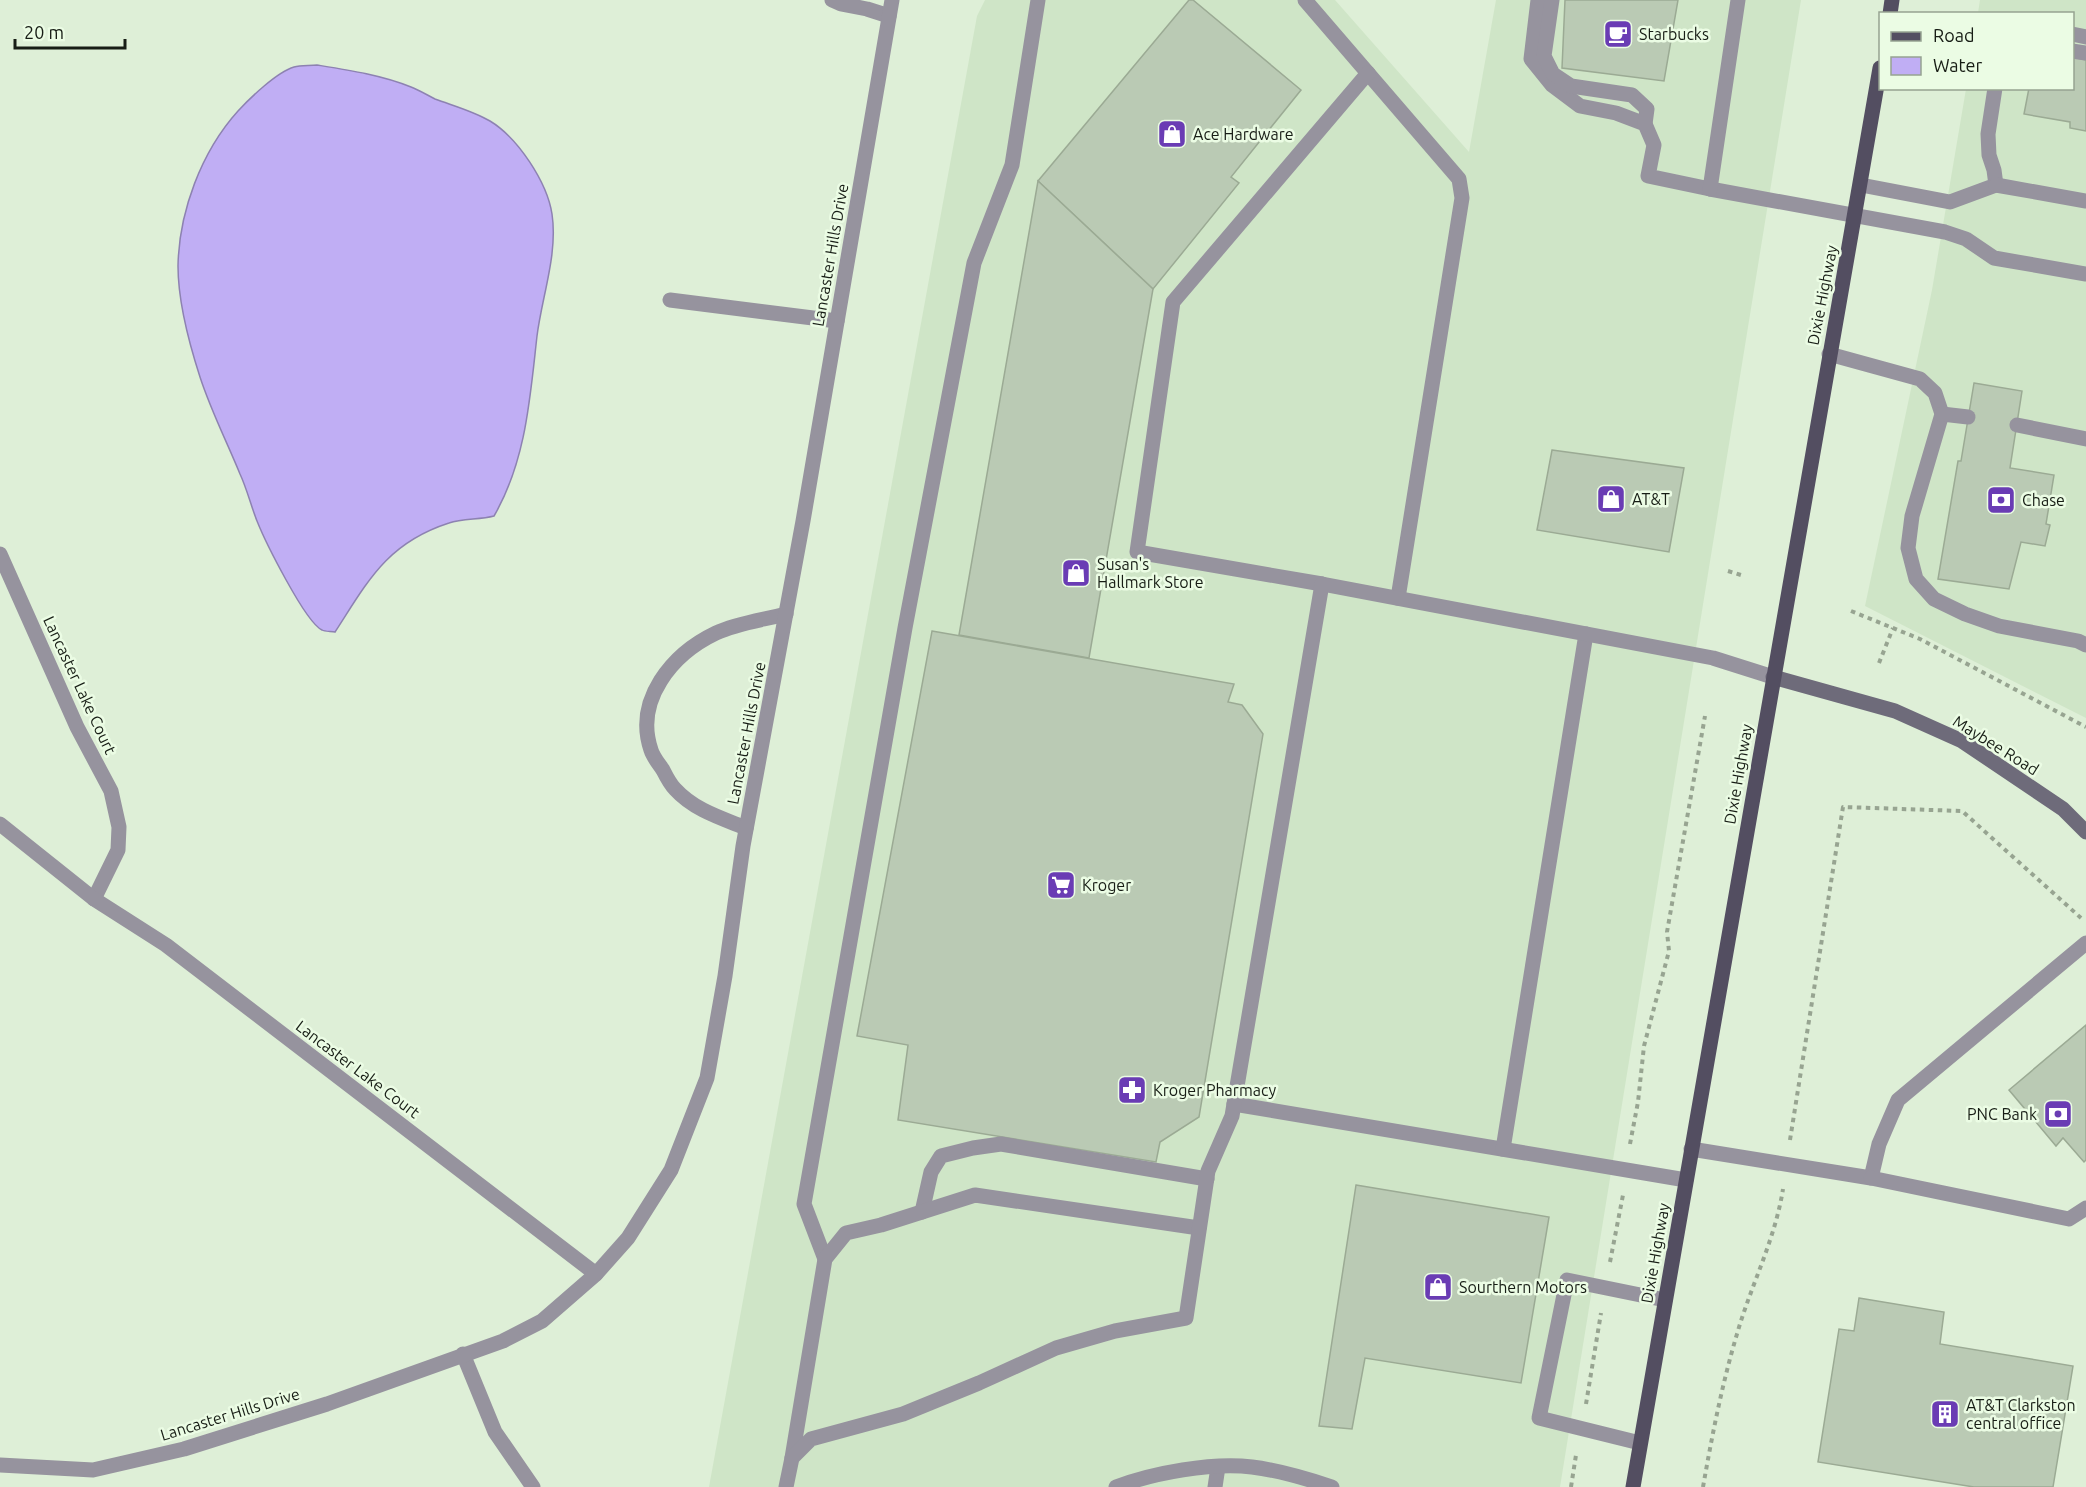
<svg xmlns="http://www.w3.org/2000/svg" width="2086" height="1487" font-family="Ubuntu,sans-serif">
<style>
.built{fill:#cfe5c7}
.water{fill:#c0aef4;stroke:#8d82b1;stroke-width:1.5}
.building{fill:#bacab4;stroke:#9baa94;stroke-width:1.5}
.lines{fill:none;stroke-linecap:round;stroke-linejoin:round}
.path{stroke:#97a491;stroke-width:4;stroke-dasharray:4.5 4.5;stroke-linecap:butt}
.lane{stroke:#96939e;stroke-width:15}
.street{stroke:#96939e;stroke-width:15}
.secondary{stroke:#6e6b7a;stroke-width:15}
.primary{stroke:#534e61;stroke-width:15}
.labels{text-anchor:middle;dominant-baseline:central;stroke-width:5;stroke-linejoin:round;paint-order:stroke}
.poi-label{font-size:16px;fill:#171d15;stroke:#ebfce4;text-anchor:start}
.street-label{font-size:16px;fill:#171d15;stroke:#ebfce4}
</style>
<rect width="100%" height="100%" fill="#deefd7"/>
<g class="built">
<polygon points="985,0 1335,0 1469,152 1496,0 1801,0 1560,1487 709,1487 977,16"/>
<polygon points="1980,0 2086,0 2086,718 1865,606 1932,290 1966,89 2072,88 2072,14 1978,13"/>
</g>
<path class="water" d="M 317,65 C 348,70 381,75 411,87 C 419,90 427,95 435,99 C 454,106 473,111 490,121 C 518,138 547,182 552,214 C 558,254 542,296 537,336 C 530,398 526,461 494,516 C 479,520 463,518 449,523 C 387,543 368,581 335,632 C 332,631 325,632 322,630 C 305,622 265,541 257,521 C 251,506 247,489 240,474 C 227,442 211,411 200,377 C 189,343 178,302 178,266 C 179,212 201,152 238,111 C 250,98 277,72 294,67 C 301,65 310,66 317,65 Z"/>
<g class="building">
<polygon points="1189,0 1193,0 1301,90 1231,177 1239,183 1153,289 1038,181"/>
<polygon points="1565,0 1678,0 1664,81 1562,68"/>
<polygon points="2072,57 2086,60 2086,131 2070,128 2070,122 2024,114 2029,88 2072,88"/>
<polygon points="1038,181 1153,289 1089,658 959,635"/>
<polygon points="1974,383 2022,391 2010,468 2054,475 2046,524 2050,525 2045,546 2021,542 2009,589 1938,579 1958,461 1961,461"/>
<polygon points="1552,450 1684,468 1669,552 1537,530"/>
<polygon points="932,631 1234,684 1228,702 1242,705 1263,734 1199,1117 1160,1142 1156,1162 898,1120 908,1045 857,1036"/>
<polygon points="2086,1025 2086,1160 2084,1162 2063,1138 2056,1146 2009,1090"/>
<polygon points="1356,1185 1549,1217 1521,1383 1365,1358 1352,1429 1319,1426"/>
<polygon points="1859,1298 1944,1312 1940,1344 2073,1366 2053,1487 1974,1487 1818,1462 1839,1329 1854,1331"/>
</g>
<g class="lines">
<g class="path">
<polyline points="1728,571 1744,576"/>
<polyline points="1851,611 1920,639 2086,727"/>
<polyline points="1879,663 1893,628"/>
<polyline points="1790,1140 1843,807 1962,811 2081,918"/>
<polyline points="1630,1144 1638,1102 1644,1046 1669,951 1667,932 1705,716"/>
<polyline points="1610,1262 1623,1195"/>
<polyline points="1586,1404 1601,1313"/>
<polyline points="1571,1487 1576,1455"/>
<path d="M 1703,1487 C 1712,1436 1722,1384 1737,1334 C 1751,1285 1775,1240 1783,1189"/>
</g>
<g class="lane">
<polyline points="1305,0 1459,179 1462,198 1398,598"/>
<polyline points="1538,0 1531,59 1552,85 1580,106 1616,113 1645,124 1654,145 1648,176 1710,189 1945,232 1966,239 1994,258 2086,274"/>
<polyline points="1552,0 1544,56 1553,74 1571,86 1632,95 1647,109 1645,124"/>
<polyline points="2072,34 2086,37"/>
<polyline points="2072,51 2086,53"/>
<polyline points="1861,185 1950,202 1996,185 1994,170 1989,155 1988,134 1995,88"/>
<polyline points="1996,185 2086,201"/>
<polyline points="1710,189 1738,0"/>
<polyline points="1829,354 1920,379 1935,393 1942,414 1912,516 1908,548 1916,579 1934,599 1965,614 1999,626 2078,641 2086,645"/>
<polyline points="1942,414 1968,417"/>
<polyline points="2017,425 2086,439"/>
<polyline points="1322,584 1137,552 1173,302 1368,73"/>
<polyline points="1234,1104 1686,1180"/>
<polyline points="1503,1149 1586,634"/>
<polyline points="1691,1149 1871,1178 1879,1144 1898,1100 2086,943"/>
<polyline points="1871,1178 2069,1219 2086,1208"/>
<polyline points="922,1212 931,1172 941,1156 973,1148 1001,1144 1207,1179"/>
<polyline points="825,1259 804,1204 905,628 974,263 1012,165 1038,0"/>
<polyline points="1640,1443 1539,1418 1567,1280 1665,1300"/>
<polyline points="792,1458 825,1259 846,1233 881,1225 975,1195 1199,1228"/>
<polyline points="786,1487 792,1458 811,1439 903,1414 979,1383 1056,1348 1115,1331 1186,1318 1208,1171 1232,1116 1234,1104 1322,584 1713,658 1773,677"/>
<polyline points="1215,1487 1218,1467"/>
</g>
<g class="street">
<polyline points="832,0 841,4 867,9 889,16"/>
<polyline points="670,300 837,321"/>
<polyline points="0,554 77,727 111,791 119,827 118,850 94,899"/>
<polyline points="0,824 94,899 166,945 596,1274"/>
<path d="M 746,828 C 721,818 694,810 675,789 C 670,784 666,776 663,770 C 659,764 653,757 651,750 C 634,700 672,654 716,633 C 737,623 763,620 786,614"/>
<polyline points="463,1354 495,1432 533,1487"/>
<polyline points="0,1465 93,1470 184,1449 327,1404 503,1341 542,1321 596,1274 628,1238 671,1170 707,1078 725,976 743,846 803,521 892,0"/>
<path d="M 1116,1487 C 1153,1473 1212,1462 1252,1467 C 1277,1470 1308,1479 1332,1487"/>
</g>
<polyline class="secondary" points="1773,677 1895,711 1962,741 2063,809 2086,832"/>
<g class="primary">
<polyline points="1890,14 1892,0"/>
<polyline points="1633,1487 1880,68"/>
</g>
</g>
<defs>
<g id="cafe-square" transform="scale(1.5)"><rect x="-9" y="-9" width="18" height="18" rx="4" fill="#6a3cb4" stroke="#ebfce4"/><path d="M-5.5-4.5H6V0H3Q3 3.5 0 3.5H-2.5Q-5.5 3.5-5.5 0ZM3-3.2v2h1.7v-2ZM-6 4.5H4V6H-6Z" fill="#fff"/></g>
<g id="shop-square" transform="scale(1.5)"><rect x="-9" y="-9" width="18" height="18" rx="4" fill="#6a3cb4" stroke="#ebfce4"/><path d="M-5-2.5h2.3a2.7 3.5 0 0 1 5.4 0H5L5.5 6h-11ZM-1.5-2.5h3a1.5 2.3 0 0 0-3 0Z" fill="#fff"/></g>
<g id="bank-square" transform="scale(1.5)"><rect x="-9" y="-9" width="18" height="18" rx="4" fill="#6a3cb4" stroke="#ebfce4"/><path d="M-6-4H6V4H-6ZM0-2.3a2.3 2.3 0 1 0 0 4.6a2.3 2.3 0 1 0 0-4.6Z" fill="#fff"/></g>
<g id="supermarket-square" transform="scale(1.5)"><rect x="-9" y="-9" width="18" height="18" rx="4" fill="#6a3cb4" stroke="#ebfce4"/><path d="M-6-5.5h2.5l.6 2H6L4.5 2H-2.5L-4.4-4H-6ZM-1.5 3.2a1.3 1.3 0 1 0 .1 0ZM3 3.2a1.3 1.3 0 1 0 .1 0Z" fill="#fff"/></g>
<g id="pharmacy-square" transform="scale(1.5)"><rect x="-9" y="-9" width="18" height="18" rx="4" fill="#6a3cb4" stroke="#ebfce4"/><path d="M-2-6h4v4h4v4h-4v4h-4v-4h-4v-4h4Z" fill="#fff"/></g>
<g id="building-square" transform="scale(1.5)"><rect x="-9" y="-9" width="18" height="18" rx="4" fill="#6a3cb4" stroke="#ebfce4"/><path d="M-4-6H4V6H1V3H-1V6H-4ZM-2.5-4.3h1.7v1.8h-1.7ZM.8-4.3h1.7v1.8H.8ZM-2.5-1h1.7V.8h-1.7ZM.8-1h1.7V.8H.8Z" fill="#fff"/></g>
</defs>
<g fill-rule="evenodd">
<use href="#cafe-square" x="1618" y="34"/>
<use href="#shop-square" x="1172" y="134"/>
<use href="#shop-square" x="1611" y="499"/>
<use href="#bank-square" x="2001" y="500"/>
<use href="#shop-square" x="1076" y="573"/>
<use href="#supermarket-square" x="1061" y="885"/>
<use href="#pharmacy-square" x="1132" y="1090"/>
<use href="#bank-square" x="2058" y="1114"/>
<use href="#shop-square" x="1438" y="1287"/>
<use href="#building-square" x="1945" y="1414"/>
</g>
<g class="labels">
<g class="poi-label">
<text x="1639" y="34">Starbucks</text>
<text x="1193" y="134">Ace Hardware</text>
<text x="1632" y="499">AT&amp;T</text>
<text x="2022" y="500">Chase</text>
<text x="1097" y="564">Susan's<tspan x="1097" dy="18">Hallmark Store</tspan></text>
<text x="1082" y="885">Kroger</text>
<text x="1153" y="1090">Kroger Pharmacy</text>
<text x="2037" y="1114" text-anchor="end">PNC Bank</text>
<text x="1459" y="1287">Sourthern Motors</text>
<text x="1966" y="1405">AT&amp;T Clarkston<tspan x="1966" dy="18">central office</tspan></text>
</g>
<g class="street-label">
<text transform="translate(830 255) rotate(-80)">Lancaster Hills Drive</text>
<text transform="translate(1822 295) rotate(-79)">Dixie Highway</text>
<text transform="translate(80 685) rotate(65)">Lancaster Lake Court</text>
<text transform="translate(746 733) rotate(-79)">Lancaster Hills Drive</text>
<text transform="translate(1996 745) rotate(32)">Maybee Road</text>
<text transform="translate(1738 774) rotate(-80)">Dixie Highway</text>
<text transform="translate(358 1069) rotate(37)">Lancaster Lake Court</text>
<text transform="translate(1655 1253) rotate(-80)">Dixie Highway</text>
<text transform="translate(230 1414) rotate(-17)">Lancaster Hills Drive</text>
</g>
</g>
<rect x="1879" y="12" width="195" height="78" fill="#ebfce4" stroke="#96a391" stroke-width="1.5"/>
<rect x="1891" y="32" width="30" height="9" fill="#534e61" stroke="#96a391" stroke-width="1.5"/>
<text x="1933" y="42" font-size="18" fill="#171d15">Road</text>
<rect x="1891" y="57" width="30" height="18" fill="#c0aef4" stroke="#96a391" stroke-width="1.5"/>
<text x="1933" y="72" font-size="18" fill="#171d15">Water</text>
<path d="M15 39v9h110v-9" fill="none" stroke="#171d15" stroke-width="3"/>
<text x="24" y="39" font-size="18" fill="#171d15" stroke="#ebfce4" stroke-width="4.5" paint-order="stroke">20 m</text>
</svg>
